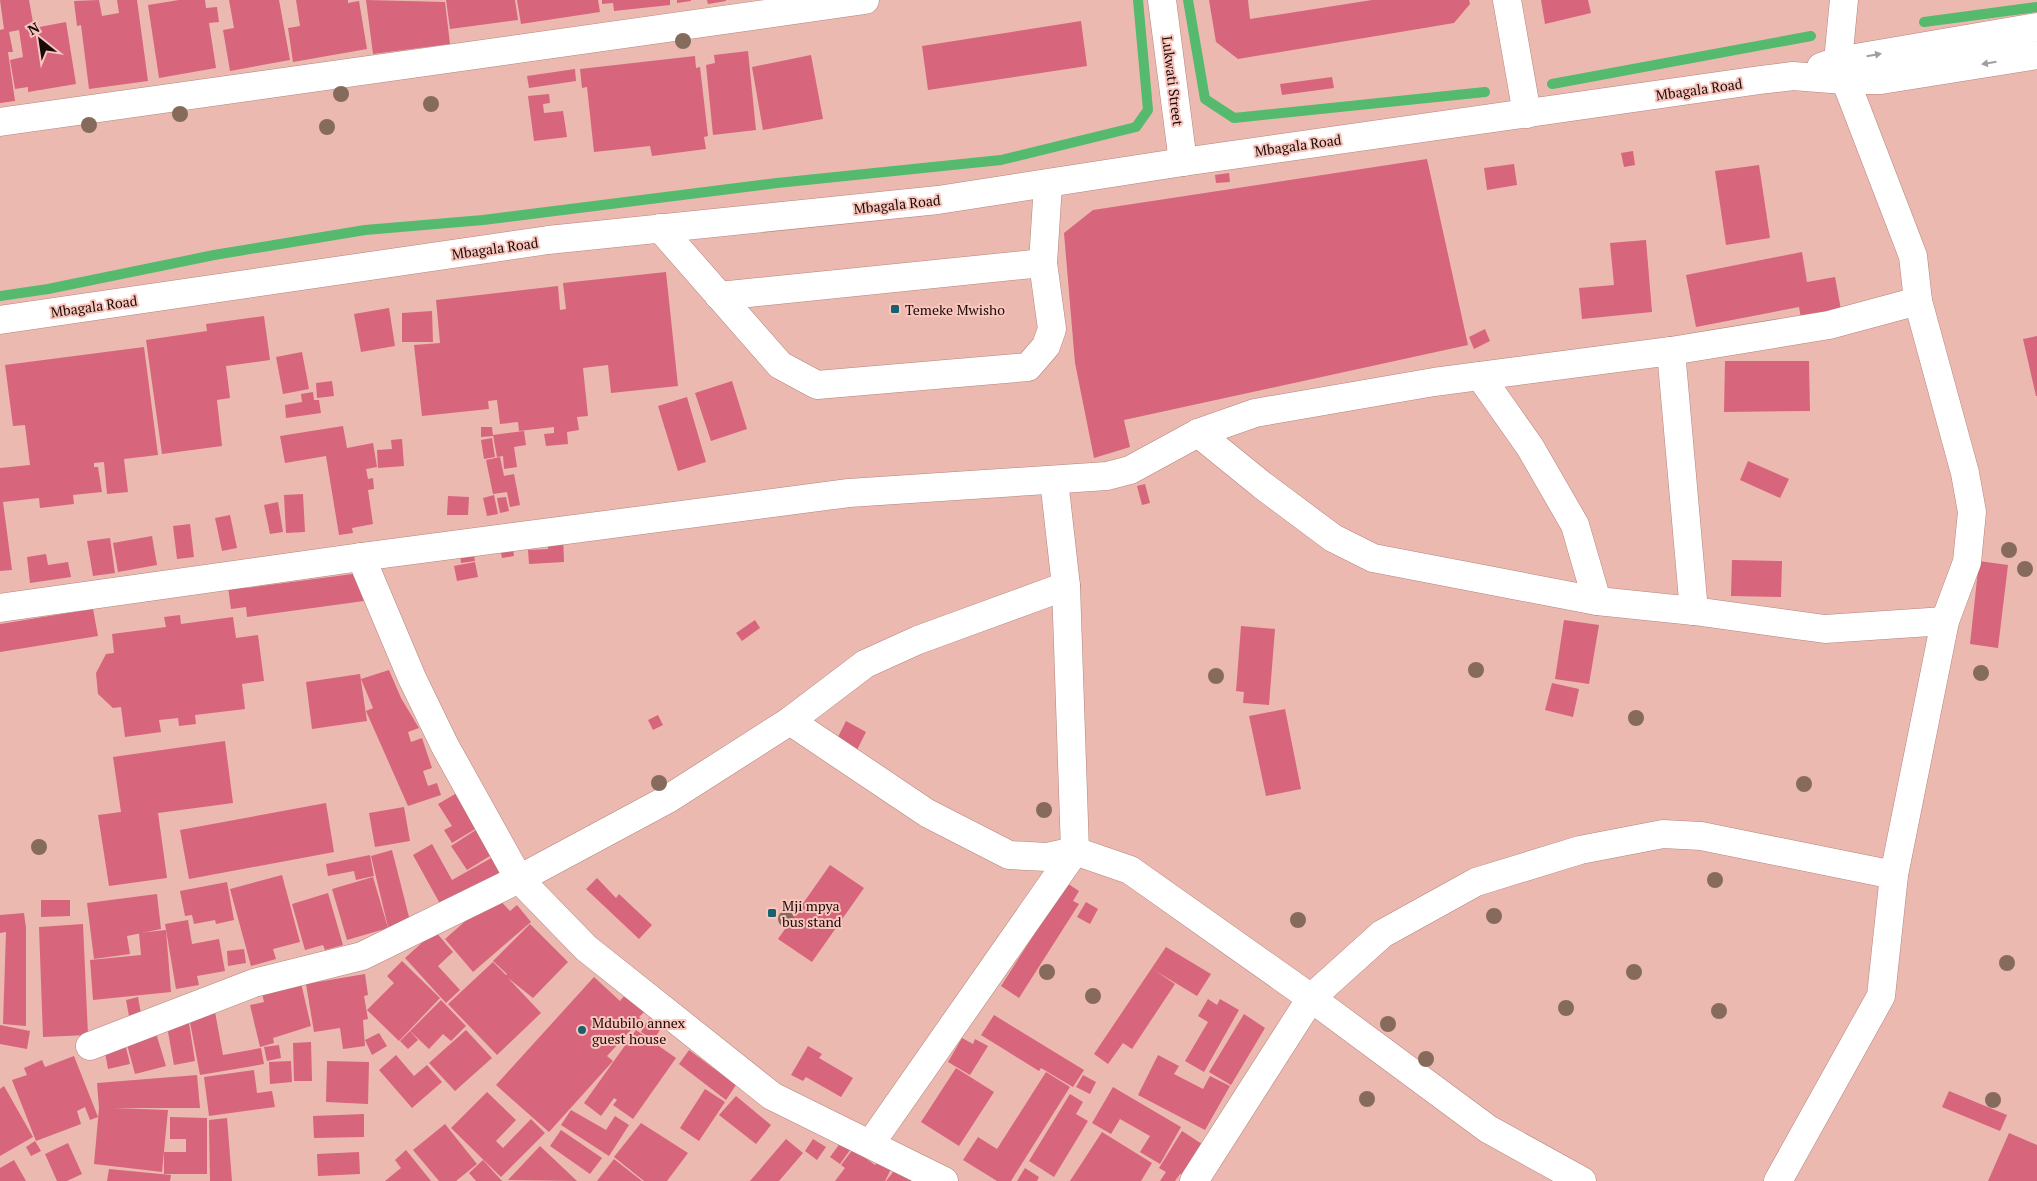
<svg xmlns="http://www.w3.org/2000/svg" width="2037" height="1181" font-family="'PT Serif',serif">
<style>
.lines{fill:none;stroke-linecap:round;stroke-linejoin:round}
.stream{stroke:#55b96e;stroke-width:10}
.building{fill:#d7657c}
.minor-casing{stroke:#b3847c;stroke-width:29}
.minor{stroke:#fff;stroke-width:28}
.tree{fill:#866b5c}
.oneway{fill:#a39d9c}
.poi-dot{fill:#16626d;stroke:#f9c6be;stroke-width:2}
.labels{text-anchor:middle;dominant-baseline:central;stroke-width:4;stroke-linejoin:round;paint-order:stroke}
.street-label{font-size:14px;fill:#1a0a08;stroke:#f9c6be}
.poi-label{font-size:14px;fill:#1a0a08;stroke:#f9c6be;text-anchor:start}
</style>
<rect width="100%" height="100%" fill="#ecb9b1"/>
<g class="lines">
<g class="stream">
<polyline points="1188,0 1205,99 1234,118 1485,92"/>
<polyline points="1924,22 2037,7"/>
<polyline points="1552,84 1811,36"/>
<polyline points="0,296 48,289 214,255 365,230 483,220 777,183 1001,160 1136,127 1148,110 1138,0"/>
</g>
</g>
<g class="building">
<polygon points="0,0 29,0 34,28 66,22 76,84 28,92 28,87 15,89 10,60 23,57 19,30 9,32 13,52 8,52 15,101 0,103 0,30 4,29"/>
<polygon points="99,0 102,16 119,13 117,0 137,0 148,81 89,89 81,25 77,26 74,1"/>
<polygon points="179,0 205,0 206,8 217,7 219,22 209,23 216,68 159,78 148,5"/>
<polygon points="229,0 279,0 290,60 230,71 223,30 234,28"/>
<polygon points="296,0 348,0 348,3 359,1 367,49 293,62 288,28 300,26"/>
<polygon points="366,0 445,2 450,44 373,54"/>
<polygon points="446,0 515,0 518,20 450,29"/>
<polygon points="517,0 598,0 600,12 521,24"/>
<polygon points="602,0 670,0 670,5 614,11 613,3 602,4"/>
<polygon points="677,0 691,0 691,1 677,3"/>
<polygon points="707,0 726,0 726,1 708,4"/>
<polygon points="1209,0 1248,0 1250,19 1372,0 1469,0 1470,4 1454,23 1238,59 1216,42"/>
<polygon points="1541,0 1588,0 1591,13 1545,24"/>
<polygon points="1081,21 1087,66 928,90 922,46"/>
<polygon points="748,51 756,130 713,135 706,65 715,63 714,55"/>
<polygon points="811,55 823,119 763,130 752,67"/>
<polygon points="695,56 696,68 700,67 708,136 704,137 706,149 652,156 650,146 594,152 587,87 582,88 580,69"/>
<polygon points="575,69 576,81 529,88 527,76"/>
<polygon points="1332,77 1334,88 1282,95 1280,84"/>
<polygon points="549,94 550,103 543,104 544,113 563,111 567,137 534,141 528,96"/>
<polygon points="1633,151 1635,165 1624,167 1621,153"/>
<polygon points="1427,159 1468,345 1124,420 1130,447 1094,458 1075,363 1064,233 1093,210"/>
<polygon points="1514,164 1517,185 1487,190 1484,168"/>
<polygon points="1759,165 1770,238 1726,245 1715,171"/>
<polygon points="1229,173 1230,182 1216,183 1215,175"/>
<polygon points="1646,240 1652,312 1582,319 1579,288 1614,285 1610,243"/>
<polygon points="1802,252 1807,282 1835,277 1841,310 1801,318 1799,307 1696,327 1686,275"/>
<polygon points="666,272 678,386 611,393 608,365 583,368 588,416 577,417 579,430 567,432 568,444 546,446 544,434 554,433 554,427 519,431 518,422 500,424 497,400 488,401 489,409 422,416 414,345 440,343 436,300 558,286 560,310 566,309 563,283"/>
<polygon points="389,308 395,346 361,352 354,314"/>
<polygon points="432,311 433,342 402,342 402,313"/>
<polygon points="264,316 270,360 226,366 230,398 217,400 222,446 162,454 146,340 207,331 206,324"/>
<polygon points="1485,329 1490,341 1474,349 1469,337"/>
<polygon points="2037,336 2037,396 2036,396 2023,339"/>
<polygon points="144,347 158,455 124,459 128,492 107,494 104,462 94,463 94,467 98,467 102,492 73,495 74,504 40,508 39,498 3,502 12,570 0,571 0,468 30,465 25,425 13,426 5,365"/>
<polygon points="302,352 309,389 283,394 276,357"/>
<polygon points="1725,361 1809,361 1810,411 1724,412"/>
<polygon points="332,381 334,396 317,398 316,383"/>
<polygon points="732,381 747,429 711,441 695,393"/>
<polygon points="313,392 314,400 319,400 321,413 286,418 285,405 302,402 301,394"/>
<polygon points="687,397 706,462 678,471 658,406"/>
<polygon points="343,426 347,448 373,443 377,467 366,469 368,479 373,478 374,489 368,490 373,524 352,528 353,533 339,535 326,456 285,463 280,436"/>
<polygon points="481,427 492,427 493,436 481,437"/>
<polygon points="524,431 526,445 514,447 517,467 504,469 503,456 497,457 493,435"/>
<polygon points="492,438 495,457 484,459 481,440"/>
<polygon points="402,439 404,466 378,468 377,450 392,449 391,440"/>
<polygon points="500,457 504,476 514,474 520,505 510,507 507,492 493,494 486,460"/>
<polygon points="1748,461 1789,479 1780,498 1740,480"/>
<polygon points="1145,484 1150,503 1142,505 1137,486"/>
<polygon points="303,494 305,532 286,533 284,495"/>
<polygon points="494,495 498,514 487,516 483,498"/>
<polygon points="448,496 469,497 468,515 447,515"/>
<polygon points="506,497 509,511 500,513 497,498"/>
<polygon points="278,502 283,532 270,534 264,505"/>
<polygon points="230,515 237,548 222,551 215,518"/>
<polygon points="190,524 194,557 177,559 173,526"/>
<polygon points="547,534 563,534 564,562 529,564 528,550 548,549"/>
<polygon points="152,536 157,565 118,572 113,543"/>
<polygon points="110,538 115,573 93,576 87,541"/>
<polygon points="512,542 514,556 502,558 499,543"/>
<polygon points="473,549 475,561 461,563 460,551"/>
<polygon points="46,554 48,565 68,562 71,577 30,583 27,557"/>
<polygon points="1732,560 1782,561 1781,597 1731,596"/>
<polygon points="1979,561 2008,565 1998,648 1970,644"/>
<polygon points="475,562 478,577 457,581 454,566"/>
<polygon points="360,573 364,601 247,617 246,607 231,609 228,587 247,584 247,588"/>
<polygon points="93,609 98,636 0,652 0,624"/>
<polygon points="180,615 181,624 233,617 236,638 258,635 264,681 242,684 245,709 195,715 196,724 179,726 178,718 159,720 161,732 125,737 121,707 113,708 98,694 96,673 106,654 114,653 112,634 166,627 164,617"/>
<polygon points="755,620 760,628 742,641 736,633"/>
<polygon points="1564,620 1599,625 1589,684 1555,679"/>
<polygon points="1241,626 1275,629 1269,705 1243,703 1244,692 1236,691"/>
<polygon points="389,670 401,698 419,728 408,732 411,742 422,738 432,768 423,771 428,786 437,783 441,795 408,806 366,711 373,708 361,679"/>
<polygon points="360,674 367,721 312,729 306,682"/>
<polygon points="1552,683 1579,689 1573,717 1545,710"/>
<polygon points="1285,709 1301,789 1266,796 1249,716"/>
<polygon points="658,715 663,725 653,730 648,720"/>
<polygon points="846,721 866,732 853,758 833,747"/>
<polygon points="225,741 233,803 158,813 167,878 109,886 98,815 121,812 113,757"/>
<polygon points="462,790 482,825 452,843 444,830 452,826 438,804"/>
<polygon points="326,803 334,852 189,879 180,830"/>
<polygon points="404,807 410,841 375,847 369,813"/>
<polygon points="482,826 498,851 467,870 451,846"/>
<polygon points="432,844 452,880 502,852 510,871 444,911 413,855"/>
<polygon points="392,850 410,921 388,927 371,856"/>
<polygon points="370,855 374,876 356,880 354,871 328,876 326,864"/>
<polygon points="830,865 864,888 812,962 778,939"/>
<polygon points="282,875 300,942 273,949 276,959 251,966 230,889"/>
<polygon points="373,877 388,928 347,940 332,889"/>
<polygon points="597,878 616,898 619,894 652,925 639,939 586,889"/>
<polygon points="227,882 234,920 216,924 215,920 194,924 192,915 185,916 180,891"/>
<polygon points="1067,883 1079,891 1073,901 1079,904 1019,998 1001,986"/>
<polygon points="328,893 343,945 325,950 323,945 305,950 292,904"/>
<polygon points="157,894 161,929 127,936 130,954 94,959 87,903"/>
<polygon points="495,895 510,911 517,905 531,922 473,972 445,939"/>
<polygon points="41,900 70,900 70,916 41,917"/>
<polygon points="1086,902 1098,909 1090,924 1077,917"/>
<polygon points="24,913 26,928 26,1026 3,1024 6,932 0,933 0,915"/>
<polygon points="188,920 192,944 219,939 225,971 197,976 199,985 176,989 165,924"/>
<polygon points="83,924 88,1035 43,1037 39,927"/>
<polygon points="530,924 568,962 533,998 508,978 541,1013 497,1055 448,1004 493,962 506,975 507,974 493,961"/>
<polygon points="166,930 171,992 93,1000 90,960 141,955 139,933"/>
<polygon points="435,931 453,952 438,966 460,990 446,1003 405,958"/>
<polygon points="1166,947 1211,974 1197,996 1154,970 1175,984 1132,1049 1123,1043 1108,1064 1094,1054"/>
<polygon points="244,949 246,963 228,966 227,951"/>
<polygon points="402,961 440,998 399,1041 367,1010 394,983 387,976"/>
<polygon points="365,974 368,995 364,996 368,1019 363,1020 365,1046 343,1049 340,1028 314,1032 306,984"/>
<polygon points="594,977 620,1001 625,995 644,1012 639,1017 641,1019 607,1056 613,1061 549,1132 496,1085"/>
<polygon points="301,983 311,1026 273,1038 274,1043 260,1047 250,1005 264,1002 262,993"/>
<polygon points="138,997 141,1014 129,1016 126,1000"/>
<polygon points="1208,999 1217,1005 1220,999 1239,1010 1204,1072 1185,1061 1208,1022 1198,1016"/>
<polygon points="441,1000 466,1026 451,1041 443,1034 429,1049 410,1031"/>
<polygon points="215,1012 223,1055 261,1048 264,1064 200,1075 189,1017"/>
<polygon points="1244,1014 1265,1028 1231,1085 1209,1072"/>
<polygon points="994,1015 1084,1070 1073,1087 1041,1068 1039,1071 981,1035"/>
<polygon points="188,1017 195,1061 174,1065 166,1021"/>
<polygon points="649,1018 662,1026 654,1040 641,1032"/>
<polygon points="0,1025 30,1031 27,1049 0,1044"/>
<polygon points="466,1030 492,1058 455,1091 429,1063"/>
<polygon points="636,1030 676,1058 633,1119 613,1105 617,1100 614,1098 601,1116 584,1103"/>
<polygon points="410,1031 418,1040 408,1049 400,1041"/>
<polygon points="156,1033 166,1066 135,1074 126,1041"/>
<polygon points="379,1033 387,1046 372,1055 365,1040"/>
<polygon points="962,1038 973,1044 975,1039 988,1046 970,1075 948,1062"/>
<polygon points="311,1042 312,1081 294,1081 293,1043"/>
<polygon points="125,1043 130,1064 108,1069 104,1047"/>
<polygon points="279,1045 281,1058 267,1061 264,1047"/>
<polygon points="808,1046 822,1054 819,1058 853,1078 841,1097 806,1077 803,1081 791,1075"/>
<polygon points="689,1050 736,1085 726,1100 679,1064"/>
<polygon points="396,1055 414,1076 427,1065 442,1082 412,1108 379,1070"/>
<polygon points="1158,1055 1179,1066 1174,1074 1203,1089 1210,1076 1230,1086 1205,1130 1138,1095"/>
<polygon points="74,1056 98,1117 90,1120 85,1107 77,1111 81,1124 36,1141 12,1080 27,1075 24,1068 42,1060 45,1067"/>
<polygon points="291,1061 292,1082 270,1084 269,1062"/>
<polygon points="327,1061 369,1062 368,1104 326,1102"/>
<polygon points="956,1068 994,1092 959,1146 921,1122"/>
<polygon points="254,1070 257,1093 272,1091 275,1107 209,1116 204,1077"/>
<polygon points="1046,1072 1070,1087 1011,1181 997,1181 963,1160 978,1137 997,1149"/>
<polygon points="197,1075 200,1108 114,1108 168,1110 162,1172 94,1164 99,1108 97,1083"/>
<polygon points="1083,1075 1096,1082 1090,1094 1076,1087"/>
<polygon points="4,1086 33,1137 0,1156 0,1089"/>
<polygon points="1113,1087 1181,1127 1160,1164 1140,1152 1150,1136 1120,1119 1111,1134 1092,1123"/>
<polygon points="705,1089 725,1102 699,1141 680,1128"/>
<polygon points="1949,1091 2007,1115 2000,1131 1942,1107"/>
<polygon points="487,1092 516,1120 496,1141 503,1148 531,1119 545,1133 501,1177 451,1128"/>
<polygon points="1070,1094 1083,1102 1076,1114 1088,1121 1054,1177 1029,1161"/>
<polygon points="736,1096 771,1125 756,1144 719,1115"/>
<polygon points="571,1110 606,1130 615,1116 629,1125 609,1156 561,1125"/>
<polygon points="364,1114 364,1137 314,1138 313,1116"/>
<polygon points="170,1117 207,1118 207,1174 164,1174 164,1152 186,1152 186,1139 170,1139"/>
<polygon points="227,1118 232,1181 210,1181 209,1120"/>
<polygon points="641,1123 688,1153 667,1181 644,1181 614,1157"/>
<polygon points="445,1124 477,1164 456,1181 439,1181 413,1150"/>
<polygon points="561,1130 602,1158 590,1174 550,1146"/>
<polygon points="1182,1131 1202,1144 1182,1175 1180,1174 1175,1181 1160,1181 1166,1172 1159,1168"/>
<polygon points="1102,1132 1152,1163 1141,1181 1070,1181"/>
<polygon points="2009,1133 2037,1145 2037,1181 1988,1181"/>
<polygon points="844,1138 853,1146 840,1164 830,1157"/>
<polygon points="786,1139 803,1153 779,1181 750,1181"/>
<polygon points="813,1139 826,1147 817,1160 805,1151"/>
<polygon points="35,1141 41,1151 31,1156 26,1147"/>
<polygon points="68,1143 82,1174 67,1181 57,1181 45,1154"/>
<polygon points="540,1146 577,1181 508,1180"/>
<polygon points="853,1149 875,1165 879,1160 891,1169 885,1181 835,1181 845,1168 841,1165"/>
<polygon points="406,1150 431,1181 385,1181 401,1168 395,1160"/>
<polygon points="359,1152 360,1174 318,1176 317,1154"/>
<polygon points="614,1159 642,1181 597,1181"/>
<polygon points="14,1160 26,1181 0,1181 0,1168"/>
<polygon points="483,1160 502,1181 476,1181 469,1173"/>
<polygon points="897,1167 916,1181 886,1181"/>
<polygon points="1025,1168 1039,1177 1037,1181 1017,1181"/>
<polygon points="109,1169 171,1175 170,1181 107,1181"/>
</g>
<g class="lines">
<g class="minor-casing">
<g id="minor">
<polyline points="1162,0 1183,162"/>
<polyline points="1507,0 1527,114"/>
<polyline points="1821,67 1838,61 2037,27"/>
<polyline points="0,122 865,0"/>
<polyline points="660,228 780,365 817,385 1028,367 1046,346 1052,329 1043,263 1048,184"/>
<polyline points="719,296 1043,263"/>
<polyline points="0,320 548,240 938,200 1183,162 1760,80 1793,76 1844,80 1881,80 2037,55"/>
<polyline points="1671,351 1694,611"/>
<polyline points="1480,376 1530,447 1575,525 1597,601"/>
<polyline points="1198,433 1262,485 1333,538 1373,558 1597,601 1694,611 1825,629 1945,621"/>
<polyline points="361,557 412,678 445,746 519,879 586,948 772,1096 944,1181"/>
<polyline points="0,608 361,557 849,493 1107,476 1130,470 1198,433 1255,413 1434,382 1671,351 1829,325 1918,301"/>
<polyline points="790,721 927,813 1009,855 1047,857 1075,851 1130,870 1311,998 1488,1129 1582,1181"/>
<polyline points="90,1046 254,983 362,956 519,879 668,799 790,721 865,664 918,640 1066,586"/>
<polyline points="871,1143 1075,851 1066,586 1054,480"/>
<polyline points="1194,1181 1311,998 1382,934 1476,882 1580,850 1663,834 1701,836 1894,875"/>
<polyline points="1778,1181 1881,996 1894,875 1945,621 1967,562 1972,512 1965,473 1918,301 1913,256 1838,61 1844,0"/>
</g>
</g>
<use href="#minor" class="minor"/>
</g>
<g class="tree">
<circle cx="683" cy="41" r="8"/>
<circle cx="341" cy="94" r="8"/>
<circle cx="431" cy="104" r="8"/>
<circle cx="180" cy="114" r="8"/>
<circle cx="89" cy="125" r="8"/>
<circle cx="327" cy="127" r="8"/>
<circle cx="2009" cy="550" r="8"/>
<circle cx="2025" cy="569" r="8"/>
<circle cx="1476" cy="670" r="8"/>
<circle cx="1981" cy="673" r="8"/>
<circle cx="1216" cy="676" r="8"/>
<circle cx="1636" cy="718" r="8"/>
<circle cx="659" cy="783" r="8"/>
<circle cx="1804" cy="784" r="8"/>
<circle cx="1044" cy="810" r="8"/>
<circle cx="39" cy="847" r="8"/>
<circle cx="1715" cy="880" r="8"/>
<circle cx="1494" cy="916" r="8"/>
<circle cx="786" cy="919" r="8"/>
<circle cx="1298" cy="920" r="8"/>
<circle cx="2007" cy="963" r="8"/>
<circle cx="1047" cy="972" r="8"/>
<circle cx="1634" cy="972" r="8"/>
<circle cx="1093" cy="996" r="8"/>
<circle cx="1566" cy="1008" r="8"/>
<circle cx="1719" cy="1011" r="8"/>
<circle cx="1388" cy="1024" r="8"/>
<circle cx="1426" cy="1059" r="8"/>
<circle cx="1367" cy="1099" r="8"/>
<circle cx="1993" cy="1100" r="8"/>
</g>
<defs><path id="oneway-solid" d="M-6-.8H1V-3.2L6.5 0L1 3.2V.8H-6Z" transform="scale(1.25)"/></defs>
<g class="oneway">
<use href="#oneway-solid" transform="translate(1874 55) rotate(-10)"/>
<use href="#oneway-solid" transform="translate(1989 63) rotate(171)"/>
</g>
<g class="poi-dot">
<rect x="890" y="304" width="10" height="10" rx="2.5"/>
<rect x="767" y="908" width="10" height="10" rx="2.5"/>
<circle cx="582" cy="1030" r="5"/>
</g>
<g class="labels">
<g class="street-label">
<text transform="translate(1173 81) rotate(83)">Lukwati Street</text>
<text transform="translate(1699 89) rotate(-8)">Mbagala Road</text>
<text transform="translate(1298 145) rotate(-8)">Mbagala Road</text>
<text transform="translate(897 204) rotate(-6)">Mbagala Road</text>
<text transform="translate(495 248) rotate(-8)">Mbagala Road</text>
<text transform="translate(94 306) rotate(-8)">Mbagala Road</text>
</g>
<g class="poi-label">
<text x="905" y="309">Temeke Mwisho</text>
<text x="782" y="905">Mji mpya<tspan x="782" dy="16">bus stand</tspan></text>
<text x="592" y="1022">Mdubilo annex<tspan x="592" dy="16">guest house</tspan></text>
</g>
</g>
<g transform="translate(40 40) rotate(330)" stroke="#f9c6be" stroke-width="4" paint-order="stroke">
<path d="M0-4L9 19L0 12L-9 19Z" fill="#1a0a08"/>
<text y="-8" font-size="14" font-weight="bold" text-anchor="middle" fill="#1a0a08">N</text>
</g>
</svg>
